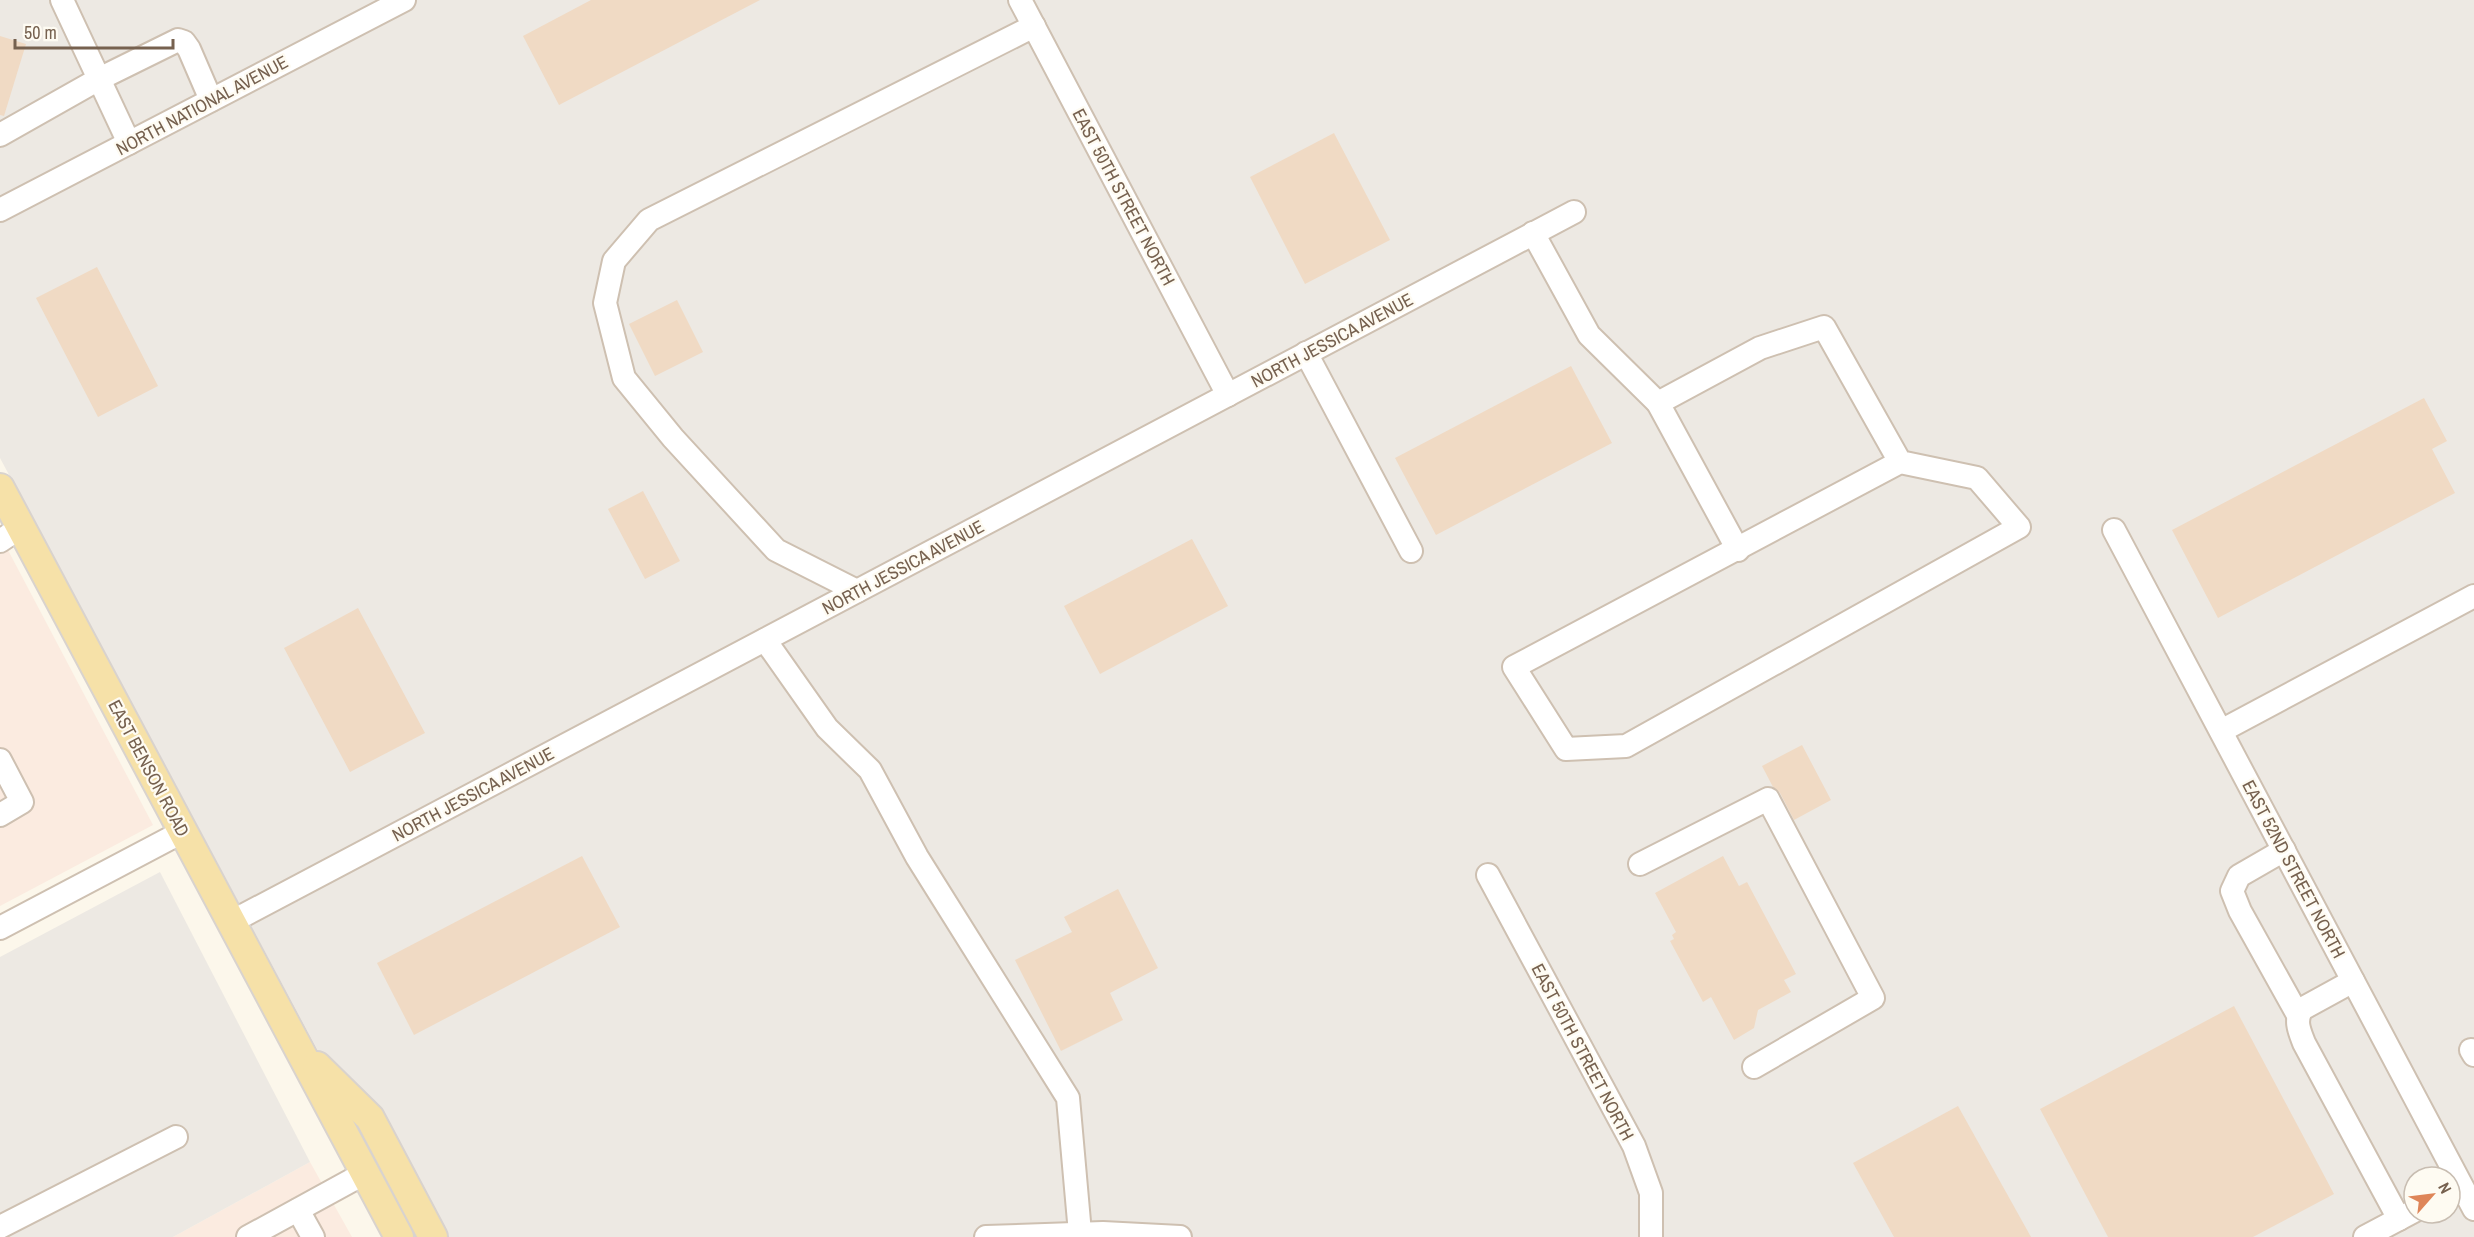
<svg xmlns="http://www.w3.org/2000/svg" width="2474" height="1237" font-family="'Archivo Narrow',sans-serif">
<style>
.commercial{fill:#fbebe0}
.industrial{fill:#ede9e3;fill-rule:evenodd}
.building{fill:#f0dac4}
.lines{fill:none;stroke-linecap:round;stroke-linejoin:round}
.minor-casing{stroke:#cec0b1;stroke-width:26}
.major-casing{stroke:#d9d3ce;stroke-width:32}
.minor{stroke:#fff;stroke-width:22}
.major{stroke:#f6e1a8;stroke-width:28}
.labels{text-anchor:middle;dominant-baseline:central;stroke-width:4.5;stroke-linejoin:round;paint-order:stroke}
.street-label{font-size:18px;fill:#76614f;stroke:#fefbf2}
</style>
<rect width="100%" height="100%" fill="#fcf7eb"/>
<g class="commercial">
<polygon points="0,535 153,825 0,906"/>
<polygon points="310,1162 352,1237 173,1237"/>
</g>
<g class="industrial">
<path d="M 0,0 L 2474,0 L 2474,1237 L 418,1237 L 0,458 ZM 2414,1177 L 2450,1177 L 2450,1213 L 2414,1213 Z"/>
<polygon points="160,872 310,1162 173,1237 0,1237 0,957"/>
</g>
<g class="building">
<polygon points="591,0 760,0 559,105 523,36"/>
<polygon points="0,36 26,44 4,116 0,115"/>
<polygon points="1334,133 1390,240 1305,284 1250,177"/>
<polygon points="97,267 158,386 98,417 36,298"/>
<polygon points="677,300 703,352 655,376 629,324"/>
<polygon points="1571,366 1612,443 1436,535 1395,458"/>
<polygon points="2424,398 2447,441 2432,449 2455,493 2218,618 2172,530"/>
<polygon points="643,491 680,561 645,579 608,509"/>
<polygon points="1192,539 1228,606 1100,674 1064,606"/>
<polygon points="358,608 425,733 350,772 284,648"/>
<polygon points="1802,745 1831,800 1794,820 1780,793 1773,787 1762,766"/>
<polygon points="582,856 620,927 414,1035 377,963"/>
<polygon points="1723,856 1739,886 1747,882 1796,974 1784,980 1791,992 1758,1010 1754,1028 1734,1040 1711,997 1703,1002 1670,941 1674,939 1672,935 1676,932 1655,893"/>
<polygon points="1118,889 1158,968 1110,993 1123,1020 1061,1051 1015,960 1072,932 1064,917"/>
<polygon points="2234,1006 2334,1194 2253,1237 2108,1237 2040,1109"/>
<polygon points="1958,1106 2031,1237 1894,1237 1853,1163"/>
</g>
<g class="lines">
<g class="minor-casing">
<g id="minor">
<polyline points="1020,0 1228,395"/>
<polyline points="0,135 99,79 62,0"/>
<polyline points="129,143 99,79 178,40 184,42 189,49 211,100"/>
<polyline points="0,210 404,0"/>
<polyline points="1533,233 1589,335 1658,403 1760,348 1824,327 1900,462 1514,667 1566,749 1626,746 2019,527 1977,478 1900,462"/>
<polyline points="1306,353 1411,551"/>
<polyline points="1658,403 1738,550"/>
<polyline points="2114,530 2474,1209"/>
<polyline points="0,541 21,527"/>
<polyline points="857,591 776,550 673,438 624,378 605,303 614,261 649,220 1034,26"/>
<polyline points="765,640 827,728 870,770 917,857 1068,1098 1080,1233"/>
<polyline points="2221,731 2474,596"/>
<polyline points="0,760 22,802 0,815"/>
<polyline points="2284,850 2239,876 2232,891 2240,911 2298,1015"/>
<polyline points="1640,864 1768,799 1873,998 1754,1067"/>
<polyline points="1488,875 1634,1146 1651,1193 1651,1237"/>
<polyline points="231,922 1574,212"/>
<polyline points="0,928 182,832"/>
<path d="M 2353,981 L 2302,1009 C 2294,1021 2300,1032 2304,1043 L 2399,1219"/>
<polyline points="2471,1050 2474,1055"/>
<polyline points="298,1210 313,1237"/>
<polyline points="0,1227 176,1137"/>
<polyline points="248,1237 365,1173"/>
<polyline points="986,1237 1103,1233 1180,1237"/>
<polyline points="2365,1237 2414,1211"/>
</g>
</g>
<g class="major-casing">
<g id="major">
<polyline points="0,488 399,1237"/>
<polyline points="317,1066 370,1118 433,1237"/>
</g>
</g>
<use href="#minor" class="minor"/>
<use href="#major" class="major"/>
</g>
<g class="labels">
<g class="street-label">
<text transform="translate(202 105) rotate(-28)">NORTH NATIONAL AVENUE</text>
<text transform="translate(1124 197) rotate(62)">EAST 50TH STREET NORTH</text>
<text transform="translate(1332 340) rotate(-28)">NORTH JESSICA AVENUE</text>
<text transform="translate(903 567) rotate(-28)">NORTH JESSICA AVENUE</text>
<text transform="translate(149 768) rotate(62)">EAST BENSON ROAD</text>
<text transform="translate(473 794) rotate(-28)">NORTH JESSICA AVENUE</text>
<text transform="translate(2294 869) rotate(62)">EAST 52ND STREET NORTH</text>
<text transform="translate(1583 1052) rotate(62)">EAST 50TH STREET NORTH</text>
</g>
</g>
<g transform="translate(2432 1195) rotate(62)"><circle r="28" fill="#fefbf2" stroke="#c8bdb1" stroke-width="1.5"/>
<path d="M0-4.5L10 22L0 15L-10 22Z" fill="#de8558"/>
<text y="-9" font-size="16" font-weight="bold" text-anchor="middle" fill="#76614f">N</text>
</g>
<path d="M15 39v9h158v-9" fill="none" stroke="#76614f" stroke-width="3"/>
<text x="24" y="39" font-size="18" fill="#76614f" stroke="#fefbf2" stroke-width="4.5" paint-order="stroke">50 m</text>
</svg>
